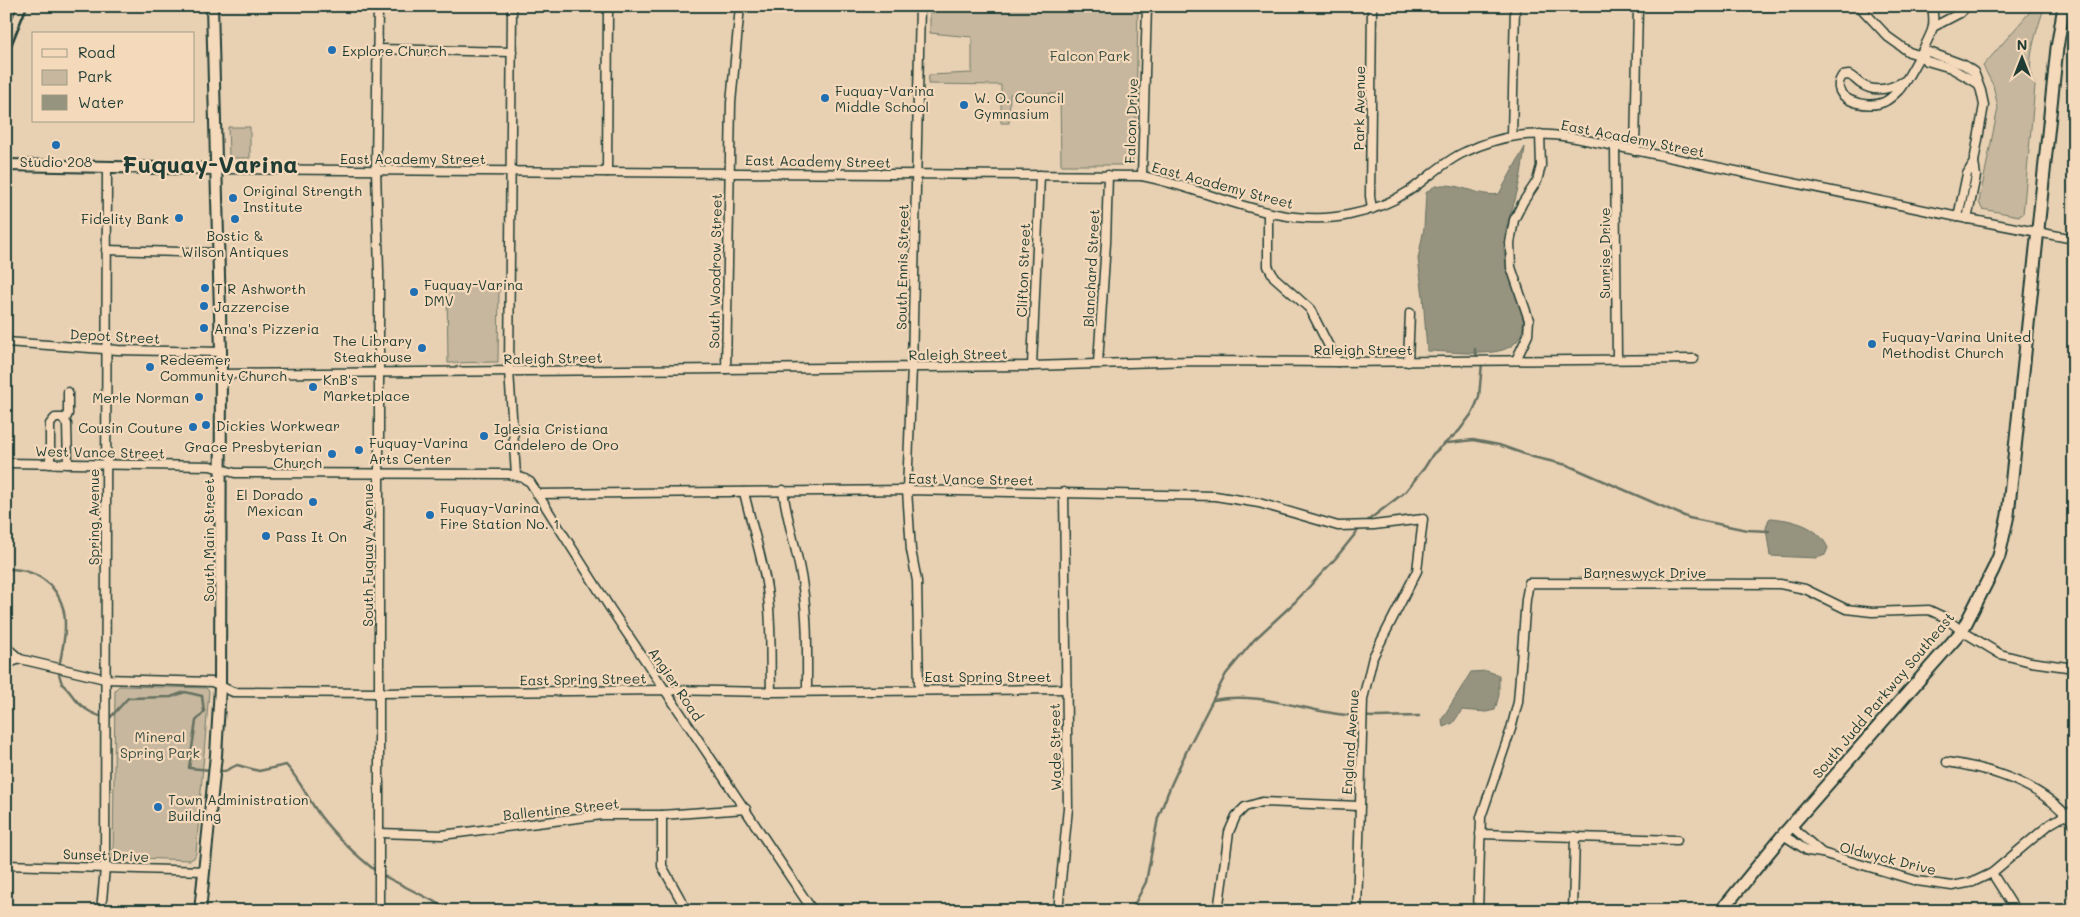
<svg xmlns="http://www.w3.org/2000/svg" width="2080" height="917" font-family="Mali,sans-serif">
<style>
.green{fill:#c6b79e;stroke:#727a69}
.water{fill:#96937f;stroke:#667161}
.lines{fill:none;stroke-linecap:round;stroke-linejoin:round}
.stream{stroke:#667161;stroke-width:2.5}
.minor-casing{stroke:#1f3d34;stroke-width:11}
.major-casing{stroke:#1f3d34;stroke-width:14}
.highway-casing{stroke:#1f3d34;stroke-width:15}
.minor{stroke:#f5d9bb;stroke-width:8}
.major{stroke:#f5d9bb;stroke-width:10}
.highway{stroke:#f5d9bb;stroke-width:11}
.rail{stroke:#1f3d34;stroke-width:2.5}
.poi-dot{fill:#1f6fb2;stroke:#f5d9bb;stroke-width:2}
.labels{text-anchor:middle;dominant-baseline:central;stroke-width:4.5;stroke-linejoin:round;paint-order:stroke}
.poi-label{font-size:14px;fill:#1f3d34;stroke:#f5d9bb;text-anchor:start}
.park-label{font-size:14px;fill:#384f44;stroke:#f5d9bb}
.street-label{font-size:14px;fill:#1f3d34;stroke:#f5d9bb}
.town-label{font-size:24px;font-weight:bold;fill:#1f3d34;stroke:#f5d9bb}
</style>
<rect width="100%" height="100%" fill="#e8d0b3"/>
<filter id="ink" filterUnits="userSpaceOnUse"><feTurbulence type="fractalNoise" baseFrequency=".02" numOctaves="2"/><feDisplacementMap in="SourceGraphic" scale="10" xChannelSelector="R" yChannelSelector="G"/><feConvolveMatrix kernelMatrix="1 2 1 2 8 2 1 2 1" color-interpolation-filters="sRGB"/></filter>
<g filter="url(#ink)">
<g class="green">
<polygon points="930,6 1138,6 1136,118 1132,163 1129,165 1061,165 1060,94 1010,94 1009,123 1001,123 1001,85 928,84 929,75 972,73 972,37 930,33"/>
<path d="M 2035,6 L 2045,6 C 2038,26 2023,67 2035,86 L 2024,204 L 2023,214 L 2019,216 L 1982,209 L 1979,202 L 1998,108 L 1993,85 L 1983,66 Z"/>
<polygon points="228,127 250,127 250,158 232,158 229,155"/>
<polygon points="447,285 499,285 498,362 448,363"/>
<polygon points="119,686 206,688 209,691 196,853 194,858 190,860 113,857 115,690"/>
</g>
<g class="water">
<path d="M 1525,147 C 1523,165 1520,182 1515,200 C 1510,216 1504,231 1504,248 C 1504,264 1512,281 1518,296 C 1543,368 1473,352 1427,351 L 1423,296 L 1418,259 L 1424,228 L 1426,193 C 1444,172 1476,199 1499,194 Z"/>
<path d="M 1771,518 C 1794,520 1818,526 1828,548 L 1825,555 L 1817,558 L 1770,556 L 1766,528 L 1769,519 Z"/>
<polygon points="1487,671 1499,675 1499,695 1495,710 1486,712 1462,710 1453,723 1443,727 1442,719 1471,672"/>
</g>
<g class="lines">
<g class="stream">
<polyline points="1448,443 1473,440 1499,445 1533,457 1567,465 1689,518 1747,530 1769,531"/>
<polyline points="1366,522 1405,492 1425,467 1433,454 1459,431 1473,412 1479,397 1482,363 1475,352 1475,349"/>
<path d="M 6,569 C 41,568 66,591 65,627 C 65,639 62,651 60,662"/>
<path d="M 59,674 L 62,684 C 68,689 71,694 75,699 C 85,711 95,715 109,719 L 128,698 L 171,697 L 185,692 L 202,696 L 204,712 L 196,721 L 189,768 L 211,770"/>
<path d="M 1213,700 C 1257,691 1302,710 1346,715 C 1370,719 1394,716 1419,716"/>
<path d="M 216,771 L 225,771 L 237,765 L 259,771 L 286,765 C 301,781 308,800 321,817 C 337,838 357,856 377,872"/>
<polyline points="382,875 453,911"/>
<polyline points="1131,911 1146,882 1158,818 1171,785 1188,748 1226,674 1254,640 1295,602 1335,559 1360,528"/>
</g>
<g class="minor-casing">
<g id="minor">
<polyline points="378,6 376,170 379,271 379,911"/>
<polyline points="512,6 509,371 516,475"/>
<polyline points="1759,6 1774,6"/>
<polyline points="1859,6 1888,37 1909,52 1919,55 1927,61 1951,68 1977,83"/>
<polyline points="6,21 12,6"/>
<polyline points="1933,27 1960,13 1967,6"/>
<polyline points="378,49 512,52"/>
<polyline points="1919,55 1929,52 1964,65 1974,72 1981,91 1984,105 1974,162 1976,176 1967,219"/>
<path d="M 1906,80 C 1893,88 1876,94 1861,84 C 1856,81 1854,77 1849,75 L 1842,76 C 1827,99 1867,110 1884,102 C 1889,100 1895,94 1899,90 C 1906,82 1932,35 1933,26 C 1934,19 1933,12 1932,6"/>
<polyline points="1512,136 1515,6"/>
<polyline points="1615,147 1617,359"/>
<polyline points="1635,151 1638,6"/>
<path d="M 216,169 L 1142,176 C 1210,189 1277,230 1349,215 C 1370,211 1391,203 1409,191 C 1427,179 1444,161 1465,152 C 1503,134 1535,131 1576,138 L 1958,217 L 2074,239"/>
<polyline points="607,172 608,6"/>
<polyline points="1142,176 1147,6"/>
<polyline points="1372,209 1370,196 1372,6"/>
<polyline points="1268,213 1268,266 1274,277 1310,309 1337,362"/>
<polyline points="1958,217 1967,174 1974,162"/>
<polyline points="106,250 219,253"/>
<polyline points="6,342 118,350 221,352"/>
<polyline points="1516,360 1528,335 1529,320 1511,267 1510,243 1514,220 1523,202 1537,181 1541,166 1540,134"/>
<polyline points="1408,362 1410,313"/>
<polyline points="1098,363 1106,243 1108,175"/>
<polyline points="1032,366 1040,175"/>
<polyline points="726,369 731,103 740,6"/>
<polyline points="222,374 1032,366 1192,361 1337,362 1694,359"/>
<polyline points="65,420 68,414 68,392"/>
<polyline points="6,463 210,466 235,473 508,474 523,478 530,482 610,608 813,911"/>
<polyline points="50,464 50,424 55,418 62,418 67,424 68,464"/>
<path d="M 783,490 C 787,523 799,555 803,588 C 808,622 807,657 807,691"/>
<path d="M 744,492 C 751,524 762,555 767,589 C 772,623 770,658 771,692"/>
<polyline points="537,494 907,490 1215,496 1259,503 1338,526 1374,525 1423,519 1417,571 1373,657 1363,699 1357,911"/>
<polyline points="6,647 20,659"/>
<polyline points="20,659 105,679 212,682 233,692 379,693 665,690 771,692 1067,689"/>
<polyline points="6,664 20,659"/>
<polyline points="919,689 917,581 911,550 907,490 912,367 920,6"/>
<path d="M 1947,762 C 1994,769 2044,785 2074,824"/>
<polyline points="662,815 662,866 687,911"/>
<polyline points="1791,826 1822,853"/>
<polyline points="379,833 442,835 602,815 662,815 746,809"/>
<polyline points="1480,834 1677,840"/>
<polyline points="1783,835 1808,851 1822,853 1917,881 1952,886 1973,882 1992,873 2050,824 2074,810"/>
<polyline points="6,865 204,871"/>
<polyline points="1992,873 2016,911"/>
<polyline points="101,911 105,868 107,167"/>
<polyline points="1058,911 1068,808 1064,492"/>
<polyline points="1218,911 1229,832 1236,816 1245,807 1262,802 1359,806"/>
<polyline points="1478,911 1481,817 1511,729 1518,702 1526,599 1529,583 1780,584 1805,589 1846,609 1872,612 1929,610 1944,617 1962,631 2000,654 2031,662 2074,668"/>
<polyline points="1573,911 1575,836"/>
</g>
</g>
<g class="major-casing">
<g id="major">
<polyline points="6,165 216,169"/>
<polyline points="200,911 216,755 220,687 221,352 212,6"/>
</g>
</g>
<g class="highway-casing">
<polyline id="highway" points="1721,911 1783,835 1962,631 1993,570 1999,556 2008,515 2057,48 2064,6"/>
</g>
<use href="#minor" class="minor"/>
<use href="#major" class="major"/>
<use href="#highway" class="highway"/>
<polyline class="rail" points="6,58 27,6"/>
</g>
</g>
<g class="poi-dot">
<circle cx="332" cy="50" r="5"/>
<circle cx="825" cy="98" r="5"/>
<circle cx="964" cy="105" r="5"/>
<circle cx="56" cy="145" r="5"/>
<circle cx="233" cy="198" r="5"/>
<circle cx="179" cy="218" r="5"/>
<circle cx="235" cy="219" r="5"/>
<circle cx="205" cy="288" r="5"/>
<circle cx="414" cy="292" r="5"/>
<circle cx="204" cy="306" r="5"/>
<circle cx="204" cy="328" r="5"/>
<circle cx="1872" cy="344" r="5"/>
<circle cx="422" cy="348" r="5"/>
<circle cx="150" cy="367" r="5"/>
<circle cx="313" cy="387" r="5"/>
<circle cx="199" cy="397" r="5"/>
<circle cx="206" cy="425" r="5"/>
<circle cx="193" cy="427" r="5"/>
<circle cx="484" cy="436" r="5"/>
<circle cx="359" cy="450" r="5"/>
<circle cx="332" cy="454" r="5"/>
<circle cx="313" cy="502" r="5"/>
<circle cx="430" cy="515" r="5"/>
<circle cx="266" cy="536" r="5"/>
<circle cx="158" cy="807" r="5"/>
</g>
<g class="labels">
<g class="poi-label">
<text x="342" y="50">Explore Church</text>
<text x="835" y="90">Fuquay-Varina<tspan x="835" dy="16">Middle School</tspan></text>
<text x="974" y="97">W. O. Council<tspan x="974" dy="16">Gymnasium</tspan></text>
<text x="56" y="161" text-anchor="middle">Studio 208</text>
<text x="243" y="190">Original Strength<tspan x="243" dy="16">Institute</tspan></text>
<text x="169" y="218" text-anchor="end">Fidelity Bank</text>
<text x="235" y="235" text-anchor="middle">Bostic &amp;<tspan x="235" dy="16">Wilson Antiques</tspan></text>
<text x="424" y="284">Fuquay-Varina<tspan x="424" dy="16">DMV</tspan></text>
<text x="215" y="288">T R Ashworth</text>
<text x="214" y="306">Jazzercise</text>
<text x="214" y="328">Anna's Pizzeria</text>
<text x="1882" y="336">Fuquay-Varina United<tspan x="1882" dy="16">Methodist Church</tspan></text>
<text x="412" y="340" text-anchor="end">The Library<tspan x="412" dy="16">Steakhouse</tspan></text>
<text x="160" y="359">Redeemer<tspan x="160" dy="16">Community Church</tspan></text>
<text x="323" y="379">KnB's<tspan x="323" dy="16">Marketplace</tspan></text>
<text x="189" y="397" text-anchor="end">Merle Norman</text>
<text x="216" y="425">Dickies Workwear</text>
<text x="183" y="427" text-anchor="end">Cousin Couture</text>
<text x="494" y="428">Iglesia Cristiana<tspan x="494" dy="16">Candelero de Oro</tspan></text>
<text x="369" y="442">Fuquay-Varina<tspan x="369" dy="16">Arts Center</tspan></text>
<text x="322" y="446" text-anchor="end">Grace Presbyterian<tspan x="322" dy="16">Church</tspan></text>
<text x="303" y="494" text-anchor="end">El Dorado<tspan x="303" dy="16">Mexican</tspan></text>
<text x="440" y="507">Fuquay-Varina<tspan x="440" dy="16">Fire Station No. 1</tspan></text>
<text x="276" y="536">Pass It On</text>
<text x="168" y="799">Town Administration<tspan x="168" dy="16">Building</tspan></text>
</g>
<g class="park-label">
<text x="1090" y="55">Falcon Park</text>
<text x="160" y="736">Mineral<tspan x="160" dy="16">Spring Park</tspan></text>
</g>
<g class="street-label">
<text transform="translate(1359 108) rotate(-89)">Park Avenue</text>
<text transform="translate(1131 121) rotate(-88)">Falcon Drive</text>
<text transform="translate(1633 138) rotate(11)">East Academy Street</text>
<text x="413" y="158">East Academy Street</text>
<text transform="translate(818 161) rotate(1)">East Academy Street</text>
<text transform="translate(1223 185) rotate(15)">East Academy Street</text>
<text transform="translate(1604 253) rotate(-90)">Sunrise Drive</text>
<text transform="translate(902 267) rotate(-89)">South Ennis Street</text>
<text transform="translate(1091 268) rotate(-87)">Blanchard Street</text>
<text transform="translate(1023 270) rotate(-88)">Clifton Street</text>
<text transform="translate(715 271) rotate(-89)">South Woodrow Street</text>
<text transform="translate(115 336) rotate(3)">Depot Street</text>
<text x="1363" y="349">Raleigh Street</text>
<text transform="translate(958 354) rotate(-1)">Raleigh Street</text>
<text transform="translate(553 358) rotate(-1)">Raleigh Street</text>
<text transform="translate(100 452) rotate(1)">West Vance Street</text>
<text transform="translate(971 479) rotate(1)">East Vance Street</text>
<text transform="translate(93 517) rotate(-90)">Spring Avenue</text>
<text transform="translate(208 540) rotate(-90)">South Main Street</text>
<text transform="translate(367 555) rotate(-90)">South Fuquay Avenue</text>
<text x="1645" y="572">Barneswyck Drive</text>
<text x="988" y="676">East Spring Street</text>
<text transform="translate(583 679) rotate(-1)">East Spring Street</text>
<text transform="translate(676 684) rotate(56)">Angier Road</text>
<text transform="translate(1883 695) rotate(-50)">South Judd Parkway Southeast</text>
<text transform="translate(1350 742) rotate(-86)">England Avenue</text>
<text transform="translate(1055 747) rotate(-91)">Wade Street</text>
<text transform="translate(561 809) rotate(-6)">Ballentine Street</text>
<text transform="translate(106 855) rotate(2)">Sunset Drive</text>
<text transform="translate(1888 858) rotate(14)">Oldwyck Drive</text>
</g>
<g class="town-label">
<text x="210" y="163">Fuquay-Varina</text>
</g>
</g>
<rect width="2080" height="917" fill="none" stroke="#f5d9bb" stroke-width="25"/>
<rect x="12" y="12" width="2055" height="892" fill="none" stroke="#1f3d34" stroke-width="2" filter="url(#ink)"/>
<rect x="32" y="32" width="162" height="90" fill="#f5d9bb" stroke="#9f9b85"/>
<rect x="42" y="49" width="25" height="8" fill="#f5d9bb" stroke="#9f9b85"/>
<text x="78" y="58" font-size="15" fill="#1f3d34">Road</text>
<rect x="42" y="70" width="25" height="15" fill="#c6b79e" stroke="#9f9b85"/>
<text x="78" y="82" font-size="15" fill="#1f3d34">Park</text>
<rect x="42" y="95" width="25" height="15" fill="#96937f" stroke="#9f9b85"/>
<text x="78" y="108" font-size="15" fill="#1f3d34">Water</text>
<g transform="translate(2022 58)" stroke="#f5d9bb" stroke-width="4" paint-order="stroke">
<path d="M0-4L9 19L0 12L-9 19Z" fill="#1f3d34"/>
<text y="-8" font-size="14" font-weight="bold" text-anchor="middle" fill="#1f3d34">N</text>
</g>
</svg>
